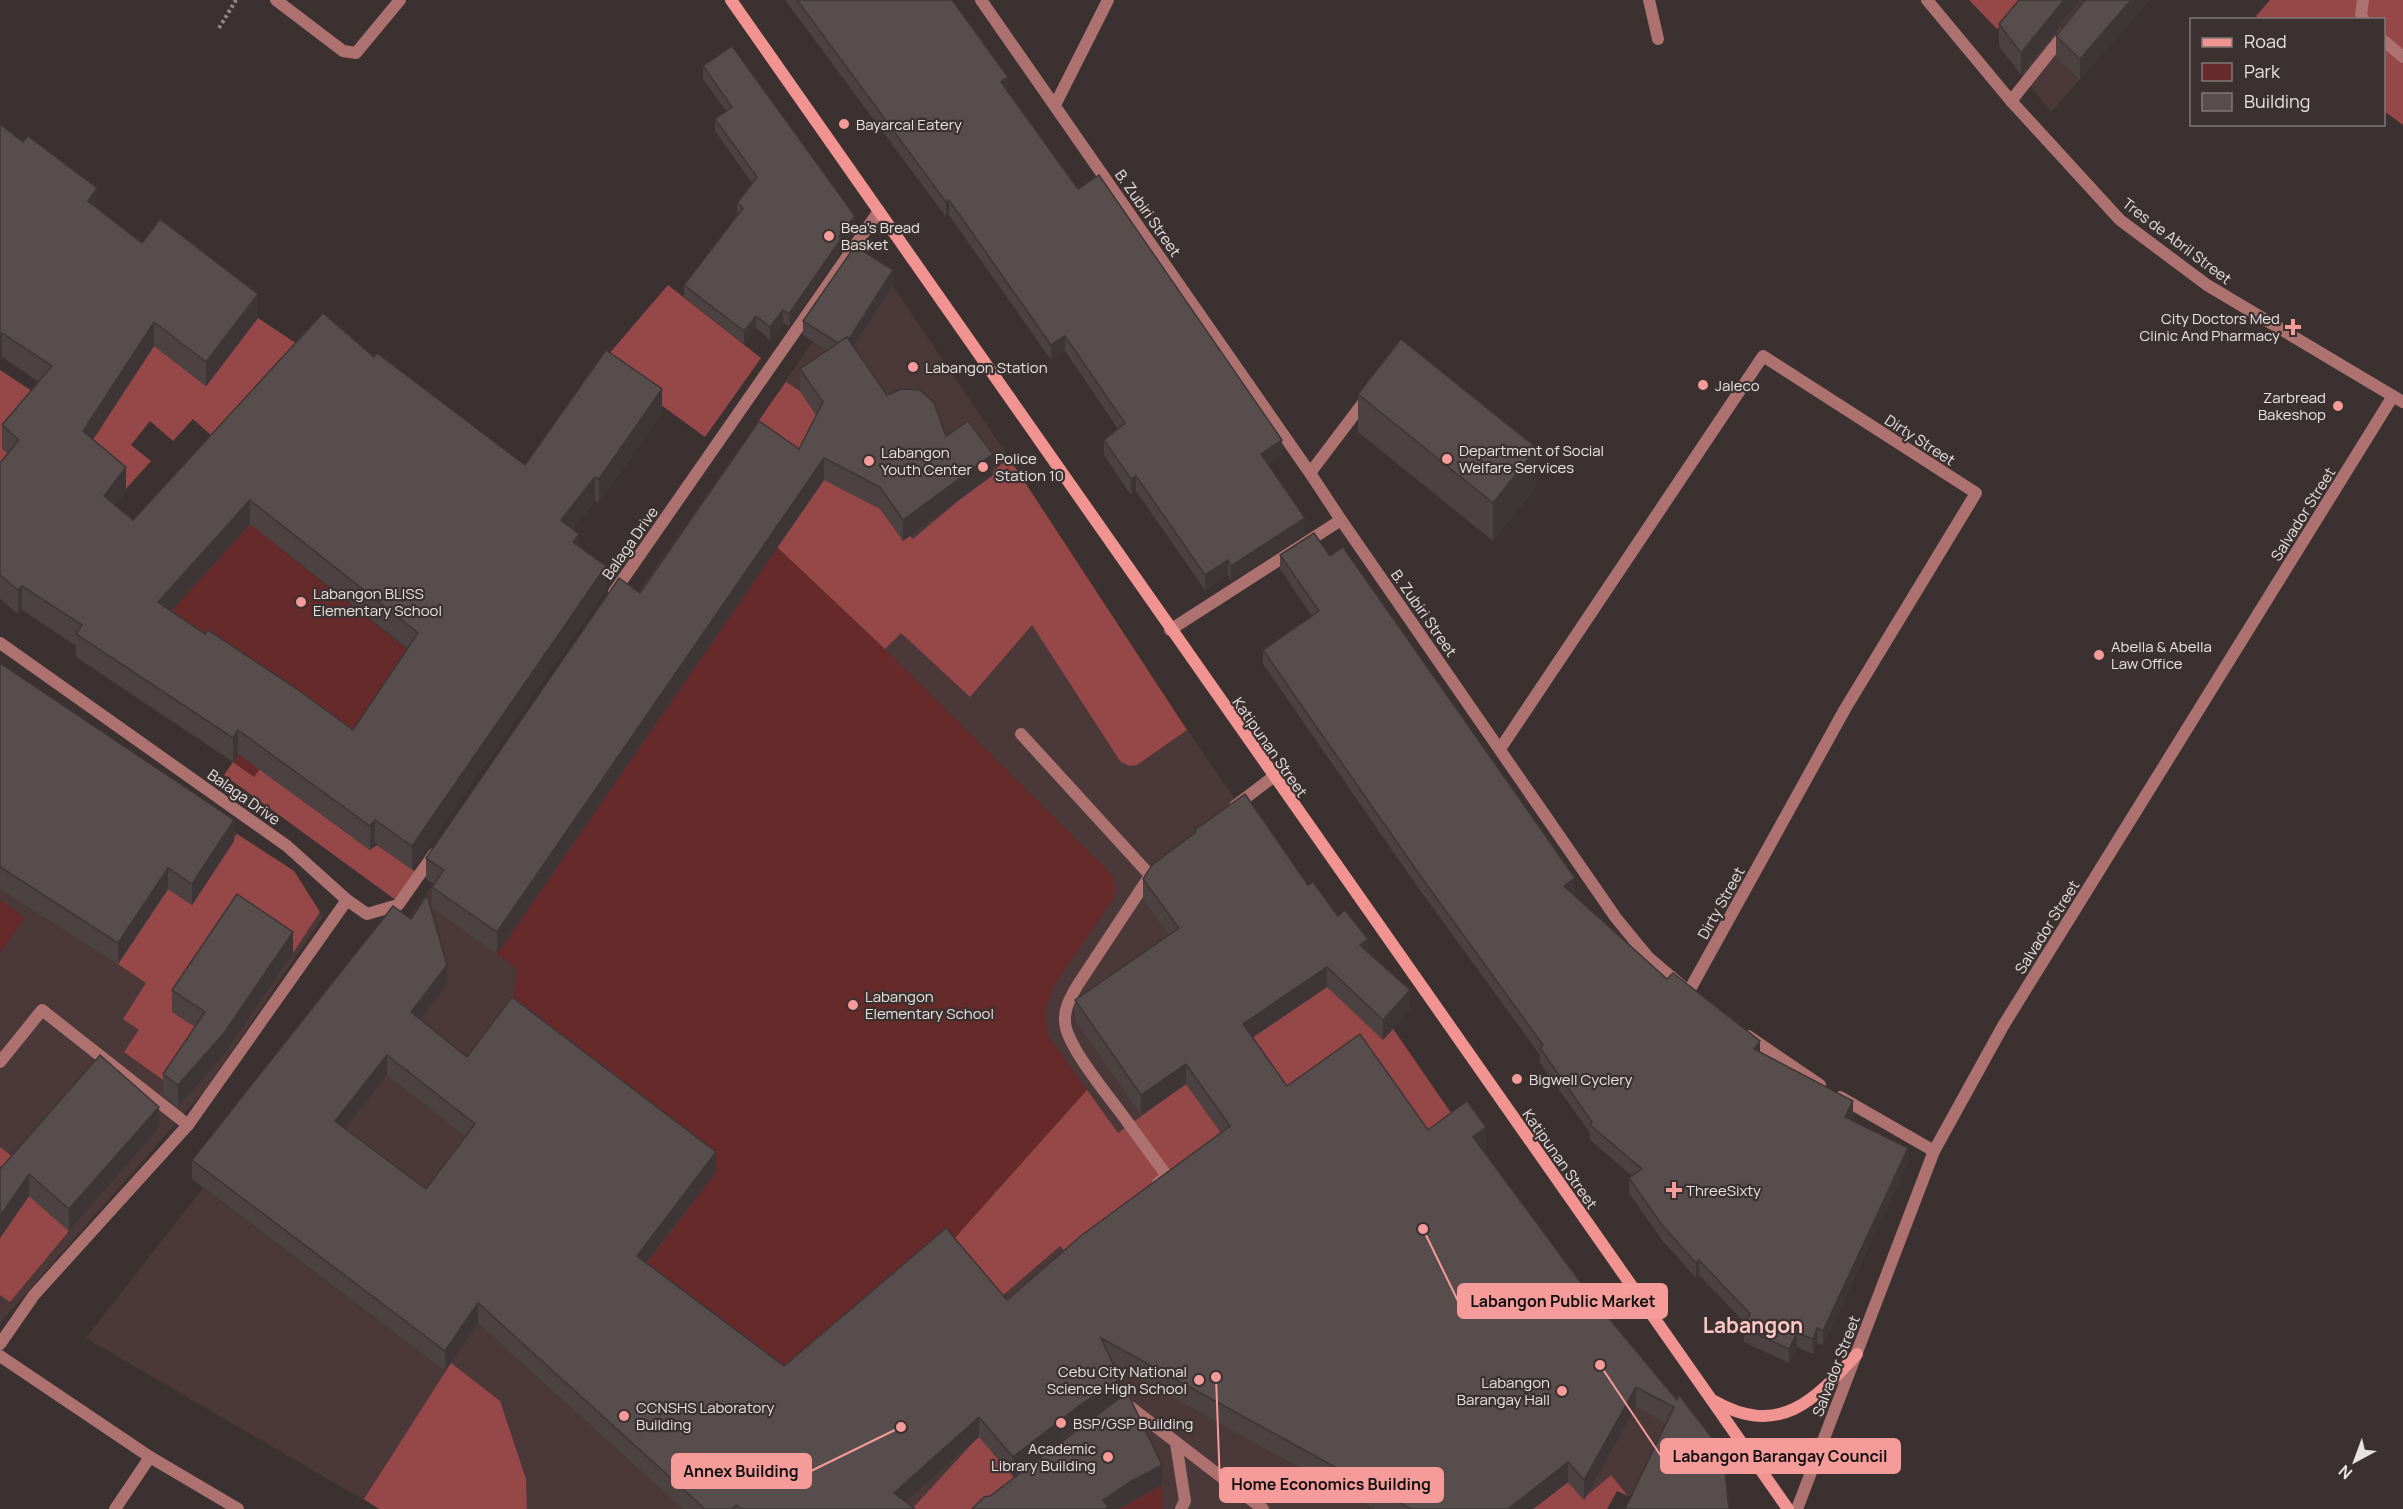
<svg xmlns="http://www.w3.org/2000/svg" width="2403" height="1509" font-family="Manrope,sans-serif">
<style>
.built{fill:#4a3938}
.green{fill:#662a2b}
.forest{fill:#964747}
.lines{fill:none;stroke-linecap:round;stroke-linejoin:round}
.path{stroke:#908887;stroke-width:4;stroke-dasharray:3 3;stroke-linecap:butt}
.service{stroke:#ad7270;stroke-width:12}
.pedestrian{stroke:#ad7270;stroke-width:12}
.minor{stroke:#ad7270;stroke-width:12}
.tertiary{stroke:#ad7270;stroke-width:12}
.secondary{stroke:#f19391;stroke-width:12}
.wall{fill:#4c4242;fill-rule:evenodd}
.shaded-wall{fill:#3e3636}
.building{fill:#584d4d;stroke:#3e3636;stroke-width:1.5;fill-rule:evenodd}
.poi-dot{fill:#f59b99;stroke:#3b3130;stroke-width:2}
.labels{text-anchor:middle;dominant-baseline:central;stroke-width:4.5;stroke-linejoin:round;paint-order:stroke}
.poi-label{font-size:15px;fill:#e8e2e1;stroke:#3b3130;text-anchor:start}
.street-label{font-size:15px;fill:#e8e2e1;stroke:#3b3130}
.district-label{font-size:21px;font-weight:bold;fill:#fdc8c6;stroke:#3b3130}
.leader{fill:none;stroke:#f59b99;stroke-width:2}
.callout-dot{fill:#f59b99;stroke:#3b3130;stroke-width:2}
.callout{fill:#f59b99;stroke:#f59b99;stroke-width:2}
.callout-label{font-size:16px;text-anchor:middle;font-weight:bold;fill:#111}
</style>
<rect width="100%" height="100%" fill="#3b3130"/>
<g class="built">
<polygon points="2037,0 2150,0 2051,112 1999,46"/>
<polygon points="872,255 1009,458 1146,670 1442,1100 1210,1264 1593,1319 1686,1424 1641,1500 1628,1496 1611,1476 1583,1499 1568,1482 1539,1509 379,1509 86,1338 203,1188 445,1371 512,1273 337,1138 405,924 748,436"/>
<polygon points="0,677 294,871 323,917 205,1090 0,1323"/>
</g>
<g class="green">
<polygon points="272,499 282,550 418,658 355,752 299,715 254,777 233,762 275,698 208,654 166,606"/>
<polygon points="777,547 885,649 1113,876 1116,889 1114,898 1054,985 1045,1011 1048,1036 1087,1090 946,1248 783,1387 563,1220 512,1017 517,969 497,954"/>
<polygon points="0,900 25,918 0,953"/>
<polygon points="1162,1485 1163,1509 1119,1509"/>
</g>
<g class="forest">
<polygon points="1969,0 2024,0 1997,29"/>
<polygon points="2270,0 2403,0 2403,125 2384,111 2384,20 2260,20 2256,16"/>
<polygon points="668,285 761,358 705,437 602,362"/>
<polygon points="258,318 297,344 212,436 193,419 173,441 150,421 131,445 151,461 125,490 32,476 0,487 0,370 97,434 103,424 130,327 206,386"/>
<polygon points="786,382 800,391 880,509 913,539 1009,458 1187,730 1137,765 1129,766 1120,761 1032,625 970,697 901,633 885,649 777,547 748,436"/>
<polygon points="233,762 254,777 260,769 370,850 377,845 416,872 397,901 224,775"/>
<polygon points="237,834 294,871 320,912 293,953 238,916 205,1034 170,1085 124,1052 139,1030 123,1019 146,983 118,964 168,889 192,905"/>
<polygon points="1292,882 1460,1126 1240,1287 1441,1430 1475,1431 1491,1451 1475,1465 1490,1483 1504,1471 1533,1509 1568,1482 1583,1499 1611,1475 1628,1496 1617,1491 1607,1509 1468,1509 1449,1499 1467,1468 1344,1397 1318,1343 1297,1377 1173,1309 1166,1295 1421,1115 1409,1122 1360,1054 1086,1252 1135,1318 1117,1333 1108,1363 994,1454 1015,1479 982,1509 912,1509 979,1436 1122,1316 1060,1246 994,1303 946,1248 1087,1090 1118,1133 1186,1084 1224,1137 1280,1097 1243,1044 1308,999 1248,913"/>
<polygon points="0,1147 22,1164 10,1179 69,1231 10,1302 0,1295 0,1238 22,1205 0,1188"/>
<polygon points="451,1363 500,1401 526,1479 527,1509 379,1509 364,1499"/>
</g>
<g class="lines">
<polyline class="path" points="219,28 236,0"/>
<g class="service">
<polyline points="276,0 343,51 356,53 400,0"/>
<polyline points="1649,0 1658,39"/>
<polyline points="2363,0 2361,15 2364,20"/>
<polyline points="2384,41 2403,57"/>
<polyline points="2011,101 2066,32"/>
<polyline points="1310,473 1366,399"/>
<polyline points="1021,734 1149,874"/>
<polyline points="1235,806 1273,777"/>
<polyline points="0,1062 42,1010 188,1125"/>
<path d="M 1129,1124 C 1114,1102 1065,1046 1065,1021 C 1064,1008 1071,997 1077,986 L 1153,871"/>
<polyline points="1129,1406 1263,1509"/>
<polyline points="1176,1443 1185,1501 1181,1509"/>
</g>
<polyline class="pedestrian" points="1129,1124 1167,1176 1158,1183"/>
<g class="minor">
<polyline points="981,0 1310,473 1341,520 1616,918 1648,957 1682,986"/>
<polyline points="1055,105 1108,0"/>
<polyline points="614,592 879,211"/>
<polyline points="1170,630 1341,520"/>
<polyline points="0,643 287,846 347,900 367,914 398,905 434,854"/>
<polyline points="1500,749 1763,356 1976,493 1845,709 1689,991"/>
<polyline points="1748,1036 1820,1085"/>
<polyline points="1840,1097 1934,1151"/>
<polyline points="0,1344 34,1295 188,1125 347,900"/>
<polyline points="0,1356 150,1457 238,1509"/>
<polyline points="115,1509 150,1457"/>
<polyline points="1797,1509 1934,1151 2003,1026 2393,396"/>
</g>
<polyline class="tertiary" points="1927,0 2011,101 2120,220 2207,285 2403,402"/>
<g class="secondary">
<polyline points="731,0 1788,1509"/>
<path d="M 1714,1401 C 1779,1438 1814,1401 1857,1354"/>
</g>
</g>
<g class="wall">
<polygon points="785,0 952,0 1008,91 1078,189 1282,455 1268,464 1305,534 1231,581 1228,575 1205,590 1136,491 1131,495 1104,455 1104,440 1118,429 1065,351 1051,360 949,215 946,217"/>
<polygon points="2019,0 2080,0 2021,75 1999,46 1999,24"/>
<polygon points="2085,0 2080,80 2056,57 2056,36"/>
<polygon points="703,66 855,228 841,248 841,251 789,326 783,323 770,340 756,328 744,344 684,297 684,285 737,216 737,203 752,183 715,131 715,119 726,111 703,79"/>
<path d="M 0,124 L 97,209 L 142,243 L 258,318 L 206,386 L 154,346 L 93,439 L 126,491 L 115,505 L 133,520 L 374,357 L 525,465 L 662,413 L 599,503 L 595,501 L 573,529 L 579,547 L 606,590 L 412,870 L 375,843 L 370,850 L 238,754 L 233,762 L 76,657 L 76,646 L 22,610 L 18,614 L 0,599 L 0,463 L 8,454 L 2,449 L 2,425 L 39,382 L 2,357 L 0,360 ZM 250,524 L 408,649 L 353,730 L 171,611 Z"/>
<polygon points="893,285 854,346 887,395 946,436 993,475 903,541 880,509 824,480 497,954 432,908 432,887 434,884 426,879 426,858 640,593 799,449 816,415 800,391 800,369 827,351 803,335 803,321"/>
<polygon points="1358,394 1537,486 1493,541 1358,432"/>
<polygon points="1280,555 1330,556 1575,893 1573,894 1667,979 1760,1052 1853,1116 1851,1120 1908,1162 1823,1345 1817,1343 1813,1354 1797,1347 1789,1363 1744,1342 1744,1328 1746,1324 1699,1275 1696,1278 1662,1240 1629,1193 1629,1178 1632,1176 1590,1140 1590,1133 1540,1063 1540,1055 1419,889 1263,664 1263,650 1312,616 1280,569"/>
<polygon points="0,663 234,841 192,905 168,889 118,964 0,889"/>
<path d="M 1195,830 L 1308,885 L 1338,916 L 1368,952 L 1410,1010 L 1383,1040 L 1327,987 L 1253,1037 L 1287,1086 L 1486,1147 L 1483,1150 L 1593,1299 L 1677,1400 L 1666,1423 L 1636,1407 L 1584,1500 L 1568,1482 L 1533,1509 L 1375,1509 L 1114,1365 L 1120,1398 L 1162,1485 L 1130,1502 L 1119,1509 L 972,1509 L 1109,1406 L 1080,1425 L 1013,1477 L 979,1437 L 906,1502 L 915,1509 L 683,1509 L 478,1323 L 445,1371 L 192,1179 L 192,1160 L 447,985 L 420,1020 L 467,1057 L 716,1172 L 647,1263 L 784,1366 L 1007,1300 L 1221,1132 L 1186,1084 L 1141,1115 L 1075,1020 L 1075,1000 L 1169,935 L 1143,899 L 1143,879 L 1195,833 ZM 387,1075 L 465,1136 L 426,1189 L 345,1128 Z"/>
<polygon points="293,953 224,1055 178,1107 163,1095 163,1074 195,1027 172,1012 172,990"/>
<polygon points="159,1128 69,1231 29,1196 0,1238 0,1167"/>
</g>
<g class="shaded-wall">
<polygon points="2064,0 2080,0 2021,75 2021,53"/>
<polygon points="2131,0 2150,0 2080,80 2080,59"/>
<polygon points="1008,77 1008,92 1001,82"/>
<polygon points="97,188 97,212 88,201"/>
<polygon points="949,200 949,215 946,217 946,202"/>
<polygon points="855,216 855,228 841,248 841,251 789,326 789,314 839,237"/>
<polygon points="893,270 893,285 844,361 844,346"/>
<polygon points="258,294 258,318 206,386 206,362"/>
<polygon points="783,310 783,323 770,340 770,327"/>
<polygon points="756,316 756,328 744,344 744,331"/>
<polygon points="154,322 154,346 83,455 83,431"/>
<polygon points="2,333 2,357 0,360 0,336"/>
<polygon points="1065,336 1065,351 1051,360 1051,345"/>
<polygon points="662,389 662,413 599,503 599,479"/>
<polygon points="1282,440 1282,455 1261,469 1261,454"/>
<polygon points="1537,448 1537,486 1493,541 1493,503"/>
<polygon points="993,454 993,475 903,541 903,520"/>
<polygon points="824,458 824,480 497,954 497,932"/>
<polygon points="126,467 126,491 104,520 104,496"/>
<polygon points="1136,476 1136,491 1131,495 1131,479"/>
<polygon points="595,477 595,501 561,544 561,520"/>
<polygon points="250,500 250,524 158,626 158,602"/>
<polygon points="1305,518 1305,534 1231,581 1231,566"/>
<polygon points="579,534 579,558 573,542"/>
<polygon points="1228,560 1228,575 1205,590 1205,575"/>
<polygon points="606,566 606,590 412,870 412,846"/>
<polygon points="22,586 22,610 18,614 18,590"/>
<polygon points="238,730 238,754 233,762 233,738"/>
<polygon points="234,820 234,841 192,905 192,884"/>
<polygon points="375,820 375,843 370,850 370,826"/>
<polygon points="168,868 168,889 118,964 118,943"/>
<polygon points="1575,878 1575,893 1564,901 1564,886"/>
<polygon points="293,932 293,953 224,1055 178,1107 178,1085"/>
<polygon points="1368,939 1368,959 1360,945"/>
<polygon points="447,965 447,985 411,1032 411,1012"/>
<polygon points="1327,967 1327,987 1243,1044 1243,1024"/>
<polygon points="1410,990 1410,1010 1383,1040 1383,1020"/>
<polygon points="1760,1041 1760,1055 1754,1049"/>
<polygon points="387,1055 387,1075 335,1141 335,1121"/>
<polygon points="1186,1064 1186,1084 1141,1115 1141,1095"/>
<polygon points="1853,1101 1853,1116 1845,1131 1845,1117"/>
<polygon points="159,1107 159,1128 69,1231 69,1209"/>
<polygon points="1486,1127 1486,1147 1473,1156 1473,1137"/>
<polygon points="1908,1148 1908,1162 1823,1345 1823,1331"/>
<polygon points="716,1152 716,1172 637,1275 637,1256"/>
<polygon points="29,1174 29,1196 0,1238 0,1216"/>
<polygon points="1699,1260 1699,1275 1696,1278 1696,1263"/>
<polygon points="478,1303 478,1323 445,1371 445,1351"/>
<polygon points="1817,1328 1817,1343 1813,1354 1813,1339"/>
<polygon points="1797,1333 1797,1347 1789,1363 1789,1349"/>
<polygon points="1120,1379 1120,1399 1080,1425 1013,1477 1013,1457 1080,1405"/>
<polygon points="1636,1387 1636,1407 1584,1500 1584,1480"/>
<polygon points="979,1417 979,1437 898,1509 894,1493"/>
<polygon points="1568,1462 1568,1482 1533,1509 1508,1509"/>
<polygon points="1162,1465 1162,1485 1130,1502 1119,1509 1103,1509 1103,1500 1130,1482"/>
</g>
<g class="building">
<polygon points="797,0 952,0 1008,77 1001,82 1078,189 1099,175 1282,440 1261,454 1305,518 1231,566 1228,560 1205,575 1136,476 1131,479 1104,440 1125,423 1065,336 1051,345 949,200 946,202"/>
<polygon points="2019,0 2064,0 2021,53 1999,24"/>
<polygon points="2085,0 2131,0 2080,59 2056,36"/>
<polygon points="732,46 855,216 839,237 841,239 789,314 783,310 770,327 756,316 744,331 684,285 743,208 737,203 757,177 715,119 732,107 703,66"/>
<path d="M 0,124 L 23,142 L 28,136 L 97,188 L 88,201 L 142,243 L 160,219 L 258,294 L 206,362 L 154,322 L 83,431 L 126,467 L 104,496 L 133,520 L 323,313 L 374,357 L 377,353 L 525,465 L 606,350 L 662,389 L 599,479 L 595,477 L 561,520 L 579,534 L 573,542 L 606,566 L 412,846 L 375,820 L 370,826 L 238,730 L 233,738 L 76,634 L 82,625 L 22,586 L 18,590 L 0,575 L 0,463 L 19,440 L 2,425 L 52,366 L 2,333 L 0,336 ZM 250,500 L 418,633 L 353,730 L 297,689 L 208,630 L 205,634 L 158,602 Z"/>
<polygon points="855,246 893,270 849,339 847,337 838,343 803,321"/>
<polygon points="847,337 887,395 902,389 920,390 934,403 946,436 968,421 993,454 903,520 880,487 824,458 497,932 432,887 444,870 426,858 619,578 640,593 759,421 799,449 823,402 800,369"/>
<polygon points="1401,339 1537,448 1493,503 1358,394"/>
<polygon points="1314,533 1330,556 1343,547 1575,878 1564,886 1667,979 1673,973 1760,1041 1754,1049 1853,1101 1845,1117 1908,1148 1823,1331 1817,1328 1813,1339 1797,1333 1789,1349 1744,1328 1750,1314 1699,1260 1696,1263 1662,1225 1629,1178 1642,1169 1590,1125 1592,1122 1540,1048 1543,1045 1419,874 1263,650 1319,611 1280,555"/>
<polygon points="0,663 234,820 192,884 168,868 118,943 0,867"/>
<path d="M 1245,794 L 1308,885 L 1313,882 L 1338,916 L 1345,910 L 1368,939 L 1360,945 L 1410,990 L 1383,1020 L 1327,967 L 1243,1024 L 1287,1086 L 1360,1034 L 1428,1130 L 1467,1101 L 1486,1127 L 1473,1137 L 1593,1299 L 1677,1400 L 1679,1395 L 1723,1452 L 1729,1509 L 1625,1509 L 1674,1407 L 1636,1387 L 1584,1480 L 1568,1462 L 1508,1509 L 1411,1509 L 1101,1338 L 1120,1379 L 1080,1405 L 1013,1457 L 979,1417 L 894,1493 L 915,1509 L 741,1509 L 736,1505 L 732,1509 L 705,1509 L 478,1303 L 445,1351 L 192,1160 L 393,906 L 411,919 L 427,895 L 447,965 L 411,1012 L 467,1057 L 512,997 L 716,1152 L 637,1256 L 784,1366 L 946,1228 L 1007,1300 L 1082,1235 L 1230,1126 L 1186,1064 L 1141,1095 L 1075,1000 L 1179,928 L 1143,879 L 1152,865 L 1196,832 L 1195,830 ZM 387,1055 L 475,1124 L 426,1189 L 335,1121 Z"/>
<polygon points="237,894 293,932 224,1033 178,1085 163,1074 205,1012 172,990"/>
<polygon points="100,1055 159,1107 69,1209 29,1174 0,1216 0,1167 1,1168"/>
<polygon points="1124,1395 1129,1396 1162,1465 1130,1482 1103,1500 1108,1507 1105,1509 972,1509 984,1497 990,1496"/>
</g>
<g class="poi-dot">
<circle cx="844" cy="124" r="6"/>
<circle cx="829" cy="236" r="6"/>
<path d="M2290 318h6v6h6v6h-6v6h-6v-6h-6v-6h6z"/>
<circle cx="913" cy="367" r="6"/>
<circle cx="1703" cy="385" r="6"/>
<circle cx="2338" cy="406" r="6"/>
<circle cx="1447" cy="459" r="6"/>
<circle cx="869" cy="461" r="6"/>
<circle cx="983" cy="467" r="6"/>
<circle cx="301" cy="602" r="6"/>
<circle cx="2099" cy="655" r="6"/>
<circle cx="853" cy="1005" r="6"/>
<circle cx="1517" cy="1079" r="6"/>
<path d="M1671 1181h6v6h6v6h-6v6h-6v-6h-6v-6h6z"/>
<circle cx="1199" cy="1380" r="6"/>
<circle cx="1562" cy="1391" r="6"/>
<circle cx="624" cy="1416" r="6"/>
<circle cx="1061" cy="1423" r="6"/>
<circle cx="1108" cy="1457" r="6"/>
</g>
<g class="labels">
<g class="poi-label">
<text x="856" y="124">Bayarcal Eatery</text>
<text x="841" y="227">Bea's Bread<tspan x="841" dy="17">Basket</tspan></text>
<text x="2280" y="318" text-anchor="end">City Doctors Med<tspan x="2280" dy="17">Clinic And Pharmacy</tspan></text>
<text x="925" y="367">Labangon Station</text>
<text x="1715" y="385">Jaleco</text>
<text x="2326" y="397" text-anchor="end">Zarbread<tspan x="2326" dy="17">Bakeshop</tspan></text>
<text x="1459" y="450">Department of Social<tspan x="1459" dy="17">Welfare Services</tspan></text>
<text x="881" y="452">Labangon<tspan x="881" dy="17">Youth Center</tspan></text>
<text x="995" y="458">Police<tspan x="995" dy="17">Station 10</tspan></text>
<text x="313" y="593">Labangon BLISS<tspan x="313" dy="17">Elementary School</tspan></text>
<text x="2111" y="646">Abella &amp; Abella<tspan x="2111" dy="17">Law Office</tspan></text>
<text x="865" y="996">Labangon<tspan x="865" dy="17">Elementary School</tspan></text>
<text x="1529" y="1079">Bigwell Cyclery</text>
<text x="1686" y="1190">ThreeSixty</text>
<text x="1187" y="1371" text-anchor="end">Cebu City National<tspan x="1187" dy="17">Science High School</tspan></text>
<text x="1550" y="1382" text-anchor="end">Labangon<tspan x="1550" dy="17">Barangay Hall</tspan></text>
<text x="636" y="1407">CCNSHS Laboratory<tspan x="636" dy="17">Building</tspan></text>
<text x="1073" y="1423">BSP/GSP Building</text>
<text x="1096" y="1448" text-anchor="end">Academic<tspan x="1096" dy="17">Library Building</tspan></text>
</g>
<g class="street-label">
<text transform="translate(1148 213) rotate(55)">B. Zubiri Street</text>
<text transform="translate(2177 241) rotate(37)">Tres de Abril Street</text>
<text transform="translate(1920 440) rotate(33)">Dirty Street</text>
<text transform="translate(2303 514) rotate(-58)">Salvador Street</text>
<text transform="translate(630 543) rotate(-55)">Balaga Drive</text>
<text transform="translate(1424 613) rotate(55)">B. Zubiri Street</text>
<text transform="translate(1270 747) rotate(55)">Katipunan Street</text>
<text transform="translate(244 797) rotate(35)">Balaga Drive</text>
<text transform="translate(1721 903) rotate(-61)">Dirty Street</text>
<text transform="translate(2047 927) rotate(-58)">Salvador Street</text>
<text transform="translate(1560 1159) rotate(55)">Katipunan Street</text>
<text transform="translate(1836 1366) rotate(-69)">Salvador Street</text>
</g>
<g class="district-label">
<text x="1753" y="1325">Labangon</text>
</g>
</g>
<path class="leader" d="M1423 1229L1458 1301M1600 1365L1661 1456M901 1427L811 1471M1216 1377L1220 1485"/>
<g class="callout-dot">
<circle cx="1423" cy="1229" r="6"/>
<circle cx="1600" cy="1365" r="6"/>
<circle cx="901" cy="1427" r="6"/>
<circle cx="1216" cy="1377" r="6"/>
</g>
<g class="callout">
<rect x="1458" y="1284" width="209" height="34" rx="6"/>
<rect x="1661" y="1439" width="239" height="34" rx="6"/>
<rect x="672" y="1454" width="139" height="34" rx="6"/>
<rect x="1220" y="1468" width="223" height="34" rx="6"/>
</g>
<g class="callout-label">
<text x="1563" y="1307">Labangon Public Market</text>
<text x="1780" y="1462">Labangon Barangay Council</text>
<text x="741" y="1477">Annex Building</text>
<text x="1331" y="1490">Home Economics Building</text>
</g>
<rect x="2190" y="18" width="195" height="108" fill="#3b3130" stroke="#807877" stroke-width="1.5"/>
<rect x="2202" y="38" width="30" height="9" fill="#f19391" stroke="#807877" stroke-width="1.5"/>
<text x="2244" y="48" font-size="18" fill="#e8e2e1">Road</text>
<rect x="2202" y="63" width="30" height="18" fill="#662a2b" stroke="#807877" stroke-width="1.5"/>
<text x="2244" y="78" font-size="18" fill="#e8e2e1">Park</text>
<rect x="2202" y="93" width="30" height="18" fill="#584d4d" stroke="#807877" stroke-width="1.5"/>
<text x="2244" y="108" font-size="18" fill="#e8e2e1">Building</text>
<g transform="translate(2355 1461) rotate(221)" stroke="#3b3130" stroke-width="4.5" paint-order="stroke">
<path d="M0-4.5L10 22L0 15L-10 22Z" fill="#e8e2e1"/>
<text y="-9" font-size="16" font-weight="bold" text-anchor="middle" fill="#e8e2e1">N</text>
</g>
</svg>
